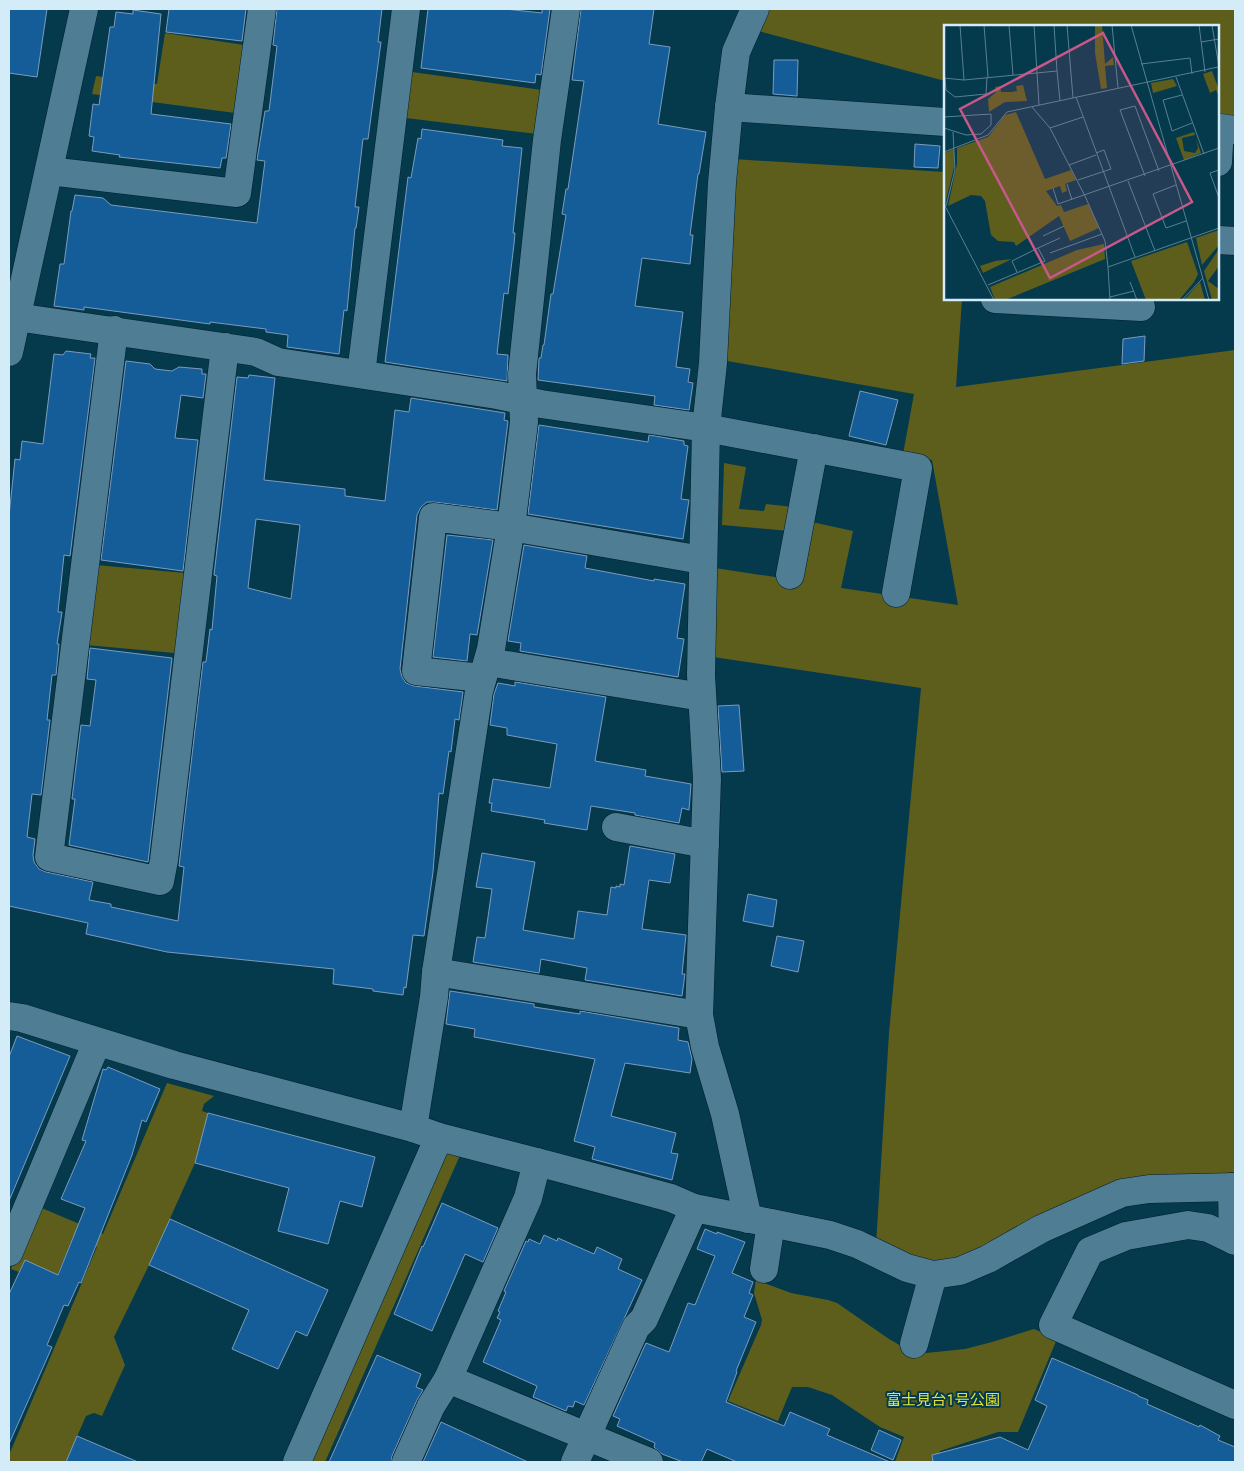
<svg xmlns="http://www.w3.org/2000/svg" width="1244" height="1471" font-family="Jost,'Noto Sans JP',sans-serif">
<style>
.green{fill:#5e5e1c}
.building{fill:#155d99;stroke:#7b9bbc;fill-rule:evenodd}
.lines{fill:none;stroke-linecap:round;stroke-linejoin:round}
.minor-casing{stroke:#001f2d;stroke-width:29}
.minor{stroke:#4f7d93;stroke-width:28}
.labels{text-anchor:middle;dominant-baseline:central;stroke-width:4;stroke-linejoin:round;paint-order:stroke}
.park-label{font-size:15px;fill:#e3e339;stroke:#05394c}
.inset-road{fill:none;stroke:#588191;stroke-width:1}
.view{fill:#c7588a;fill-opacity:0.15;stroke:#c7588a;stroke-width:2.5}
.inset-edge{fill:none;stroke:#d4ecf8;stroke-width:2.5}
</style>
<rect width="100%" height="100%" fill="#05394c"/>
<g class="green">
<polygon points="764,9 1235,9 1235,119 1218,117 1218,26 945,26 945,81 755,30"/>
<polygon points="165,33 244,45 235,113 92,94 96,76 157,84"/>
<polygon points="412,72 542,90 537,134 406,118"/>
<polygon points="733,159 945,172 945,299 962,299 956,387 1235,350 1235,1179 1154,1179 939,1269 876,1245 889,1033 921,688 713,657 715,568 801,581 812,522 853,531 841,588 958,605 932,460 903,454 914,394 722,360"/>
<polygon points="724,463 746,467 739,509 764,511 766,504 793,507 789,531 722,525"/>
<polygon points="96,565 185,573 175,653 86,645"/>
<polygon points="167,1083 214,1096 204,1104 202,1111 208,1113 195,1163 149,1265 114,1337 125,1365 102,1416 94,1413 86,1416 66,1462 9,1462 9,1455 97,1247 73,1237 58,1273 57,1275 25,1260 19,1272 11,1269 37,1206 103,1234"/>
<polygon points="453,1153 461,1153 325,1462 308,1462 446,1154"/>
<polygon points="756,1280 791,1293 828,1300 837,1303 889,1339 910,1351 926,1353 965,1349 992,1342 1034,1329 1057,1339 1018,1432 998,1432 940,1451 935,1462 895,1462 904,1437 880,1427 832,1395 808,1387 792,1387 778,1421 728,1401 761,1325 762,1320 754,1293"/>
</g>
<g class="building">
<polygon points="9,9 47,9 37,77 9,73"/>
<polygon points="169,9 246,9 242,41 166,32"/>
<polygon points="277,9 382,9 378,42 381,42 368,139 363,139 355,207 359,207 356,228 355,228 347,311 344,310 339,354 287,347 288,335 266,332 266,329 210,322 210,324 84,307 84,310 54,306 60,264 64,264 71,211 72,211 75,195 103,198 111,205 257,223 265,161 257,160 265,111 269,111 277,46 273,45"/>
<polygon points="428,9 505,9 542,13 542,9 550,9 541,75 536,74 535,83 421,68"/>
<polygon points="581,9 654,9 649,44 670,47 658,124 706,132 699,174 698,174 690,235 693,235 690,264 642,258 635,306 683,312 676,367 690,369 688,382 693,383 689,410 654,405 655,396 538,380 539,358 541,358 543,345 544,345 551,294 553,294 566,215 562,214 566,189 568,189 584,81 572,80"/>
<polygon points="133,10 161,14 151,114 231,124 226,158 222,158 220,168 119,157 120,155 92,151 94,137 89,136 93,104 99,105 110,27 114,27 116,12 133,14"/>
<polygon points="774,60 798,60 797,96 773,94"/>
<polygon points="422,129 503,140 502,146 522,148 513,233 515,233 514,244 508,294 504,293 497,354 508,355 507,381 385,362 408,177 411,178 418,138 421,139"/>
<polygon points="915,144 940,146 938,168 914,167"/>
<polygon points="1145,336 1144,361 1122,364 1123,339"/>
<path d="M 66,351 L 91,354 L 90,358 L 95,358 L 70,556 L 64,555 L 58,612 L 62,612 L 57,644 L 59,644 L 56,675 L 52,675 L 47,720 L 50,720 L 41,795 L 32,794 L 27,837 L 35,839 L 33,855 L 34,862 L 39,869 L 46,872 L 93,882 L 89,900 L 111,904 L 111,907 L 178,921 L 184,867 L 179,866 L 203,662 L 206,662 L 210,629 L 212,630 L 217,576 L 214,575 L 237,377 L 248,378 L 249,375 L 275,378 L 264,480 L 345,489 L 345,496 L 385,501 L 395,410 L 409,412 L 411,398 L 505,413 L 504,420 L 508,421 L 497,510 L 434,502 L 427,502 L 421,507 L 417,515 L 400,669 L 402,677 L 406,683 L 414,686 L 463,692 L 459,720 L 455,719 L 451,752 L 449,751 L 443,794 L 439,793 L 433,872 L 424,936 L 413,935 L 406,988 L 404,987 L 403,995 L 373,991 L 373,989 L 333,984 L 334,969 L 167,952 L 86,934 L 88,923 L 9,906 L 9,516 L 15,459 L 20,460 L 22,441 L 43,444 L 54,354 L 63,355 ZM 256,519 L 300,525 L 291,599 L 248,588 Z"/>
<polygon points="126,361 150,364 155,369 172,371 179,367 202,369 202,374 206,374 203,398 181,395 175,438 198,440 183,571 101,560"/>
<polygon points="860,391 898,400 886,445 849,436"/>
<polygon points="539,425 648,442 649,435 684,441 684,445 688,446 681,499 689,500 683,539 528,514"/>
<polygon points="447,535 493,540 477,635 470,634 467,661 433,657"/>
<polygon points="524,545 587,556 585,568 654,581 654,579 685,584 677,638 684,639 678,677 520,651 521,643 508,641"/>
<polygon points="90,648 172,658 148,862 69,845 75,799 72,799 81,725 90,726 96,680 87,679"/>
<polygon points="515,682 606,697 595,761 646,770 645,776 691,784 689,810 682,808 679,823 635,815 635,813 591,806 587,830 544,823 545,820 491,811 492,803 489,803 493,779 550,788 557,744 507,735 507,728 490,725 494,694 498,683 515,686"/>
<polygon points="739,705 744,771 722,772 718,706"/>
<polygon points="630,846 675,854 670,883 649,880 642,929 686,935 682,974 685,974 682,996 585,980 587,968 541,959 539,973 473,962 477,937 485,938 492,889 476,887 482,853 535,862 523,930 574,939 578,911 607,915 611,887 616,888 616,886 620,887 620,884 624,885"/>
<polygon points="748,894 777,900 773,927 743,921"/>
<polygon points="777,936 804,941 798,972 771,966"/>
<polygon points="450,991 534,1004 534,1007 580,1014 580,1011 679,1028 678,1040 688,1042 692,1059 690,1073 625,1063 611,1116 676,1133 671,1153 678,1154 672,1180 592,1159 595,1147 574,1141 595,1059 474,1037 475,1029 446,1024"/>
<polygon points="17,1036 70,1056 9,1201 9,1057"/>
<polygon points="108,1067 160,1089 146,1122 142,1120 132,1155 81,1283 79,1282 68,1306 64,1305 47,1345 52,1347 9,1444 9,1294 25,1260 58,1275 85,1208 61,1199 86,1141 82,1140 103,1069 106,1070"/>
<polygon points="208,1113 375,1157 362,1207 340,1201 328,1244 278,1231 289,1188 195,1163"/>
<polygon points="442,1203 498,1228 483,1262 465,1254 432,1331 394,1314 422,1246 423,1247"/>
<polygon points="170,1219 328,1290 307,1336 296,1331 278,1369 232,1349 249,1310 149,1265"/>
<polygon points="705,1229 717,1234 717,1232 745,1242 732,1273 753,1282 749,1293 753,1295 744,1317 756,1322 736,1371 737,1372 726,1402 784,1426 790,1412 830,1429 827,1435 890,1462 737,1462 707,1449 701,1462 683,1462 662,1454 654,1447 655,1443 617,1426 620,1419 613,1416 646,1343 669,1352 688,1303 695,1305 715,1256 697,1249"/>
<polygon points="544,1235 557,1241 558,1238 594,1254 597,1247 622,1259 618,1269 642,1280 584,1405 575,1401 573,1407 568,1406 566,1411 533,1397 537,1386 483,1362 501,1320 497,1318 500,1312 498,1311 506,1292 504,1291 526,1241 528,1242 529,1239 540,1244"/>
<polygon points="377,1355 421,1374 416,1387 423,1390 417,1400 392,1456 391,1462 329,1462"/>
<polygon points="1052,1358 1138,1395 1138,1396 1148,1400 1147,1404 1199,1427 1200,1425 1220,1436 1218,1440 1235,1447 1235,1462 933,1462 932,1455 1000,1437 1028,1450 1047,1406 1035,1400"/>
<polygon points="441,1422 528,1462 423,1462"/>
<polygon points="879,1430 901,1440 893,1460 871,1450"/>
<polygon points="77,1436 138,1462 66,1462"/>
</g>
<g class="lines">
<g class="minor-casing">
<g id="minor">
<polyline points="729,107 945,122"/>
<polyline points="1218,162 1220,128 1235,130"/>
<polyline points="49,171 237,193 262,9"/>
<polyline points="1218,240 1235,241"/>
<polyline points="995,299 1141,307"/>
<polyline points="9,316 256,352 278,362 497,395 541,404 706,428 918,468 896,593"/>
<polyline points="114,330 49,857 160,881 164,860 225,347"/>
<polyline points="9,352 84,9"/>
<polyline points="361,374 406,9"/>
<polyline points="790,575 814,448"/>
<polyline points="488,662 702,697"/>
<polyline points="482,678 416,671 433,517 511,527 702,560"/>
<polyline points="616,827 705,844"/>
<polyline points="436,972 699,1015"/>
<polyline points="9,1016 22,1018 174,1065 413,1128 439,1137 556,1167 671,1198 694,1208 771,1223 830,1235 857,1244 907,1268 933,1275 960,1271 988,1259 1041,1229 1122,1193 1149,1189 1235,1187"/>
<polyline points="413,1128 434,997 436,972 479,691 491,649 511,527 524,422 522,374 547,140 566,9"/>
<polyline points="537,1162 528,1198 448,1379 649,1462"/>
<polyline points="1232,1187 1233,1240"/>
<polyline points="748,1219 725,1114 705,1047 699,1015 707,779 701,675 706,428 713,363 722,183 729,107 736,52 755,9"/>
<polyline points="1235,1241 1208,1228 1188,1225 1126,1236 1090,1251 1053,1325 1235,1405"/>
<polyline points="9,1252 97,1042"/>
<polyline points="764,1269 771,1223"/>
<polyline points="914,1344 933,1275"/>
<polyline points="297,1462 439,1137"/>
<polyline points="406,1462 431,1406 448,1379"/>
<polyline points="575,1462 636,1327 644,1319 694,1208"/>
</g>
</g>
<use href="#minor" class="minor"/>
</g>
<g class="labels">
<g class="park-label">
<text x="943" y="1400">富士見台１号公園</text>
</g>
</g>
<g transform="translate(944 25)">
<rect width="275" height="275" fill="#05394c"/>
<path d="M 151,0 L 158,0 L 161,39 L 169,32 L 170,40 L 161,41 L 163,63 L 157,64 L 151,28 ZM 268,46 L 275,65 L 275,72 L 272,65 L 266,68 L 259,49 ZM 229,54 L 233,61 L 209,68 L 207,58 ZM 79,60 L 83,76 L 61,77 L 45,87 L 44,74 L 52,67 L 51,62 L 56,61 L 57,67 L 68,67 L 73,66 L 72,61 ZM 72,87 L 101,154 L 127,145 L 132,155 L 121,159 L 123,166 L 118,168 L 116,161 L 102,166 L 113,181 L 117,180 L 120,187 L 144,179 L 155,203 L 126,216 L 115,191 L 72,221 L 70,217 L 54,216 L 47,210 L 41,176 L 37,171 L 27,170 L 4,181 L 13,139 L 13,123 L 44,112 L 61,90 ZM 250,107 L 251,110 L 238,113 L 240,126 L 251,128 L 254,123 L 252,114 L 257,128 L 240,135 L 232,113 ZM 10,124 L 10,143 L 1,179 L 0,128 ZM 275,205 L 275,220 L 258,240 L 252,213 ZM 243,217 L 254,249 L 250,257 L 235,275 L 202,275 L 187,236 ZM 160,219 L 161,234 L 61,275 L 51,275 L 46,262 L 133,225 ZM 275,224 L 275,241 L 264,256 L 275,264 L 275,275 L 268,275 L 260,246 ZM 68,234 L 39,248 L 36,241 L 51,236 ZM 256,257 L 261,275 L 240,275 Z" fill="#5e5e1c"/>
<path class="inset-road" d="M 16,0 L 20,55M 40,0 L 44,52M 65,0 L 69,50M 90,0 L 95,80M 110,0 L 113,46M 123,0 L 129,73M 168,0 L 174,63M 187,0 L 265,275M 255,0 L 261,47M 268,0 L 275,42M 257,17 L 275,14M 197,39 L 246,33 L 248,49M 232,52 L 260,129M 0,53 L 20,55 L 113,46 L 116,76M 1,53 L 2,65 L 11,72 L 42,69 L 43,52M 238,70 L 219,75 L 228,106 L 248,98M 132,72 L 191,232M 88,82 L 106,103 L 141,171 L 161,216 L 164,242M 0,92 L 47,89 L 47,100 L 37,109 L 22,110 L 0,103M 106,103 L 139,92M 0,127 L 44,110 L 63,87 L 274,42M 125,140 L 152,130M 275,145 L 266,148 L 275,173M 201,151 L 176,85 L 191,81 L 215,146M 134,155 L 167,144 L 160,125 L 152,128M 184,156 L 211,226M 123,159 L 128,175M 232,160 L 209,169 L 222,203 L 242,196M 109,163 L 114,179 L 275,123M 0,179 L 50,275M 2,181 L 11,145 L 9,107M 99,211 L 120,201M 94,223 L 116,213M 106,228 L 158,209M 186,257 L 193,275M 44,260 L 101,236 L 94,223 L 68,236 L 73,247M 166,272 L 190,266M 166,275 L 164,242 L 275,203M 238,275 L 259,253"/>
<path class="view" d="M 159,8 L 248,177 L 106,253 L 16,84 Z"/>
<rect width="275" height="275" class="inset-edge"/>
</g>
<rect width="1244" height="1471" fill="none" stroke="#d4ecf8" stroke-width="20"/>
</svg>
